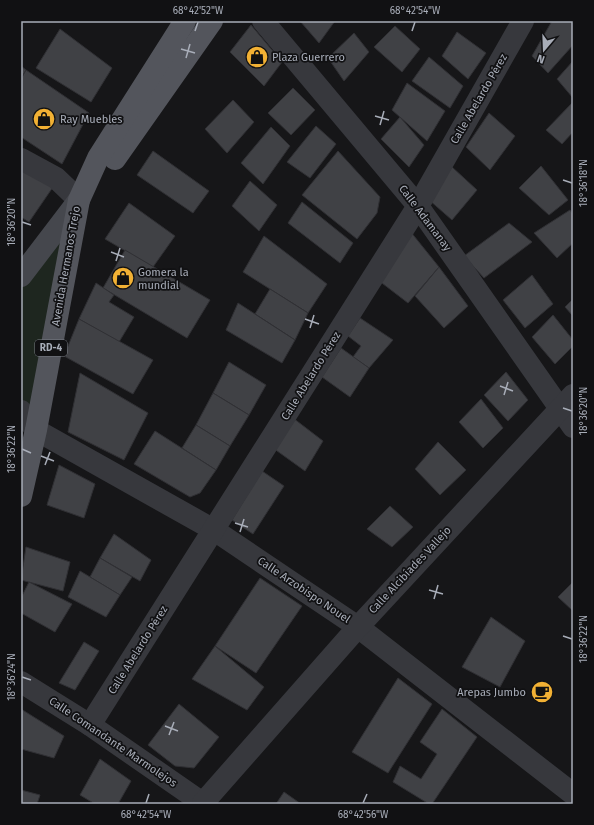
<svg xmlns="http://www.w3.org/2000/svg" width="594" height="825" font-family="'Fira Sans',sans-serif">
<style>
.green{fill:#1e261f}
.building{fill:#404145;stroke:#303034}
.lines{fill:none;stroke-linecap:round;stroke-linejoin:round}
.street{stroke:#37383d;stroke-width:22}
.secondary{stroke:#45474d;stroke-width:22}
.primary{stroke:#53555c;stroke-width:22}
.ticks{fill:none;stroke:#a8adb8;stroke-width:1.5}
.labels{text-anchor:middle;dominant-baseline:central;stroke-width:3.5;stroke-linejoin:round;paint-order:stroke}
.shield{fill:#111113;stroke:#7b7e86;stroke-width:1}
.shield-label{font-size:10px;font-weight:bold;fill:#a8adb8}
.poi-label{font-size:11px;fill:#a8adb8;stroke:#111113;text-anchor:start}
.street-label{font-size:11px;fill:#a8adb8;stroke:#111113}
.neatline{fill:none;stroke:#a8adb8;stroke-width:1.5}
.ticks-label{font-size:10px;text-anchor:middle;fill:#a8adb8}
</style>
<rect width="100%" height="100%" fill="#161618"/>
<polygon class="green" points="79,200 36,430 21,411 21,276"/>
<g class="building">
<polygon points="300,21 335,21 319,43"/>
<polygon points="552,21 573,21 573,45 548,73 532,56"/>
<polygon points="251,25 282,62 264,86 230,52"/>
<polygon points="395,26 420,49 402,72 374,47"/>
<polygon points="60,29 112,68 91,102 36,68"/>
<polygon points="457,32 486,53 468,79 442,56"/>
<polygon points="354,33 369,52 344,81 328,58"/>
<polygon points="429,57 463,86 450,108 412,81"/>
<polygon points="573,61 573,98 557,79"/>
<polygon points="21,66 26,70 21,79"/>
<polygon points="26,70 89,113 62,164 21,137 21,79"/>
<polygon points="407,83 445,111 427,141 392,110"/>
<polygon points="293,88 315,110 291,135 268,113"/>
<polygon points="233,100 254,122 227,153 205,129"/>
<polygon points="572,103 573,132 562,144 546,130"/>
<polygon points="489,113 515,136 490,170 466,147"/>
<polygon points="400,117 424,145 409,167 381,139"/>
<polygon points="316,126 336,144 310,178 287,162"/>
<polygon points="271,127 290,146 263,184 241,163"/>
<polygon points="153,151 209,191 193,213 137,175"/>
<polygon points="338,151 380,197 377,213 357,239 302,195"/>
<polygon points="21,166 53,187 29,222 21,217"/>
<polygon points="541,166 568,200 549,215 519,188"/>
<polygon points="452,167 477,190 452,220 428,199"/>
<polygon points="250,181 277,205 259,231 232,206"/>
<polygon points="302,202 353,243 340,263 288,223"/>
<polygon points="129,203 175,236 153,267 105,239"/>
<polygon points="570,210 573,214 573,243 557,258 534,233"/>
<polygon points="509,223 532,242 484,278 464,256"/>
<polygon points="410,231 439,267 408,303 378,280"/>
<polygon points="264,236 327,284 308,313 243,272"/>
<polygon points="125,250 210,300 187,338 103,288"/>
<polygon points="439,267 468,306 444,328 415,296"/>
<polygon points="532,275 553,304 525,328 503,300"/>
<polygon points="96,283 114,295 109,302 134,317 119,342 79,319"/>
<polygon points="270,289 308,313 295,340 255,314"/>
<polygon points="573,299 573,316 565,307"/>
<polygon points="238,303 295,340 282,363 226,330"/>
<polygon points="553,315 573,340 573,346 555,364 532,337"/>
<polygon points="360,318 393,340 369,368 353,357 361,346 348,336"/>
<polygon points="79,319 153,360 133,394 64,356"/>
<polygon points="341,348 369,368 350,397 322,377"/>
<polygon points="229,362 266,385 249,415 213,393"/>
<polygon points="506,372 528,400 508,421 484,395"/>
<polygon points="80,373 148,413 124,460 68,432"/>
<polygon points="213,393 249,415 230,446 196,425"/>
<polygon points="481,399 503,428 483,448 459,422"/>
<polygon points="293,418 323,441 305,471 273,448"/>
<polygon points="196,425 230,446 216,470 182,448"/>
<polygon points="155,431 216,470 200,493 190,497 134,464"/>
<polygon points="438,442 466,470 440,495 415,469"/>
<polygon points="59,465 95,484 84,518 47,505"/>
<polygon points="262,471 284,486 253,534 232,520"/>
<polygon points="390,506 413,527 392,547 367,529"/>
<polygon points="114,534 151,560 140,581 100,558"/>
<polygon points="26,547 70,562 63,591 21,580"/>
<polygon points="100,558 132,577 120,595 90,577"/>
<polygon points="80,571 120,595 106,617 68,597"/>
<polygon points="260,578 302,606 256,673 215,646"/>
<polygon points="29,582 72,604 55,632 21,613 21,598"/>
<polygon points="573,582 573,611 558,597"/>
<polygon points="491,617 525,641 500,687 462,667"/>
<polygon points="84,642 99,651 75,690 59,683"/>
<polygon points="215,646 264,687 247,710 192,679"/>
<polygon points="398,678 432,704 388,773 352,752"/>
<polygon points="179,704 219,737 194,768 175,766 148,745"/>
<polygon points="21,709 64,736 54,758 21,749"/>
<polygon points="442,709 477,737 432,804 429,804 393,782 400,766 421,779 437,754 420,742"/>
<polygon points="100,759 131,781 118,804 95,804 80,795"/>
<polygon points="21,790 40,795 37,804 21,804"/>
<polygon points="284,792 301,804 276,804"/>
</g>
<g class="lines">
<g class="street">
<polyline points="263,21 418,206 573,427"/>
<polyline points="21,159 56,178 79,200"/>
<polyline points="21,411 36,430 214,530 358,627 573,794"/>
<polyline points="21,682 90,725 204,804"/>
<polyline points="90,725 418,206 523,21"/>
<polyline points="203,803 358,627 573,395"/>
</g>
<polyline class="secondary" points="21,276 79,200"/>
<g class="primary">
<polyline points="115,159 212,21"/>
<polyline points="21,496 36,430 79,200 98,158 185,21"/>
</g>
</g>
<path class="ticks" d="M 195,31 L 198,22M 412,31 L 415,22M 181,49 L 195,53M 186,58 L 190,44M 375,116 L 389,120M 380,125 L 384,111M 563,180 L 572,183M 22,222 L 31,225M 111,252 L 124,257M 116,261 L 120,248M 305,319 L 319,324M 310,328 L 314,315M 500,386 L 513,391M 504,395 L 508,382M 563,408 L 572,411M 22,449 L 31,453M 41,456 L 54,461M 45,465 L 50,452M 235,523 L 248,527M 240,532 L 244,519M 429,590 L 443,594M 434,599 L 438,585M 563,636 L 572,639M 22,677 L 31,680M 165,726 L 178,731M 169,735 L 174,722M 146,803 L 149,794M 363,803 L 367,794"/>
<defs>
<g id="shop-disc" transform="scale(1.15)"><circle r="9.5" fill="#f2b134" stroke="#111113"/><path d="M-5-2.5h2.3a2.7 3.5 0 0 1 5.4 0H5L5.5 6h-11ZM-1.5-2.5h3a1.5 2.3 0 0 0-3 0Z" fill="#111"/></g>
<g id="cafe-disc" transform="scale(1.15)"><circle r="9.5" fill="#f2b134" stroke="#111113"/><path d="M-5.5-4.5H6V0H3Q3 3.5 0 3.5H-2.5Q-5.5 3.5-5.5 0ZM3-3.2v2h1.7v-2ZM-6 4.5H4V6H-6Z" fill="#111"/></g>
</defs>
<g fill-rule="evenodd">
<use href="#shop-disc" x="257" y="57"/>
<use href="#shop-disc" x="44" y="119"/>
<use href="#shop-disc" x="123" y="278"/>
<use href="#cafe-disc" x="542" y="692"/>
</g>
<g class="labels">
<rect class="shield" x="35" y="340" width="32" height="16" rx="3"/>
<g class="shield-label">
<text x="51" y="348">RD-4</text>
</g>
<g class="poi-label">
<text x="272" y="57">Plaza Guerrero</text>
<text x="60" y="119">Ray Muebles</text>
<text x="138" y="272">Gomera la<tspan x="138" dy="13">mundial</tspan></text>
<text x="526" y="692" text-anchor="end">Arepas Jumbo</text>
</g>
<g class="street-label">
<text transform="translate(479 99) rotate(-60)">Calle Abelardo Pérez</text>
<text transform="translate(425 218) rotate(53)">Calle Adamanay</text>
<text transform="translate(66 266) rotate(-80)">Avenida Hermanos Trejo</text>
<text transform="translate(311 376) rotate(-58)">Calle Abelardo Pérez</text>
<text transform="translate(410 570) rotate(-47)">Calle Alcibíades Vallejo</text>
<text transform="translate(304 590) rotate(34)">Calle Arzobispo Nouel</text>
<text transform="translate(138 650) rotate(-58)">Calle Abelardo Pérez</text>
<text transform="translate(113 742) rotate(34)">Calle Comandante Marmolejos</text>
</g>
</g>
<rect width="594" height="825" fill="none" stroke="#111113" stroke-width="44"/>
<g transform="translate(544 50) rotate(199)" stroke="#111113" stroke-width="3" paint-order="stroke">
<path d="M0-3L7 15L0 10L-7 15Z" fill="#a8adb8"/>
<text y="-6" font-size="11" font-weight="bold" text-anchor="middle" fill="#a8adb8">N</text>
</g>
<rect x="22" y="22" width="550" height="781" class="neatline"/>
<g class="ticks-label">
<text x="198" y="14">68°42'52"W</text>
<text x="415" y="14">68°42'54"W</text>
<text transform="translate(583 183) rotate(-90)" y="4">18°36'18"N</text>
<text transform="translate(11 222) rotate(-90)" y="4">18°36'20"N</text>
<text transform="translate(583 411) rotate(-90)" y="4">18°36'20"N</text>
<text transform="translate(11 449) rotate(-90)" y="4">18°36'22"N</text>
<text transform="translate(583 639) rotate(-90)" y="4">18°36'22"N</text>
<text transform="translate(11 677) rotate(-90)" y="4">18°36'24"N</text>
<text x="146" y="818">68°42'54"W</text>
<text x="363" y="818">68°42'56"W</text>
</g>
</svg>
